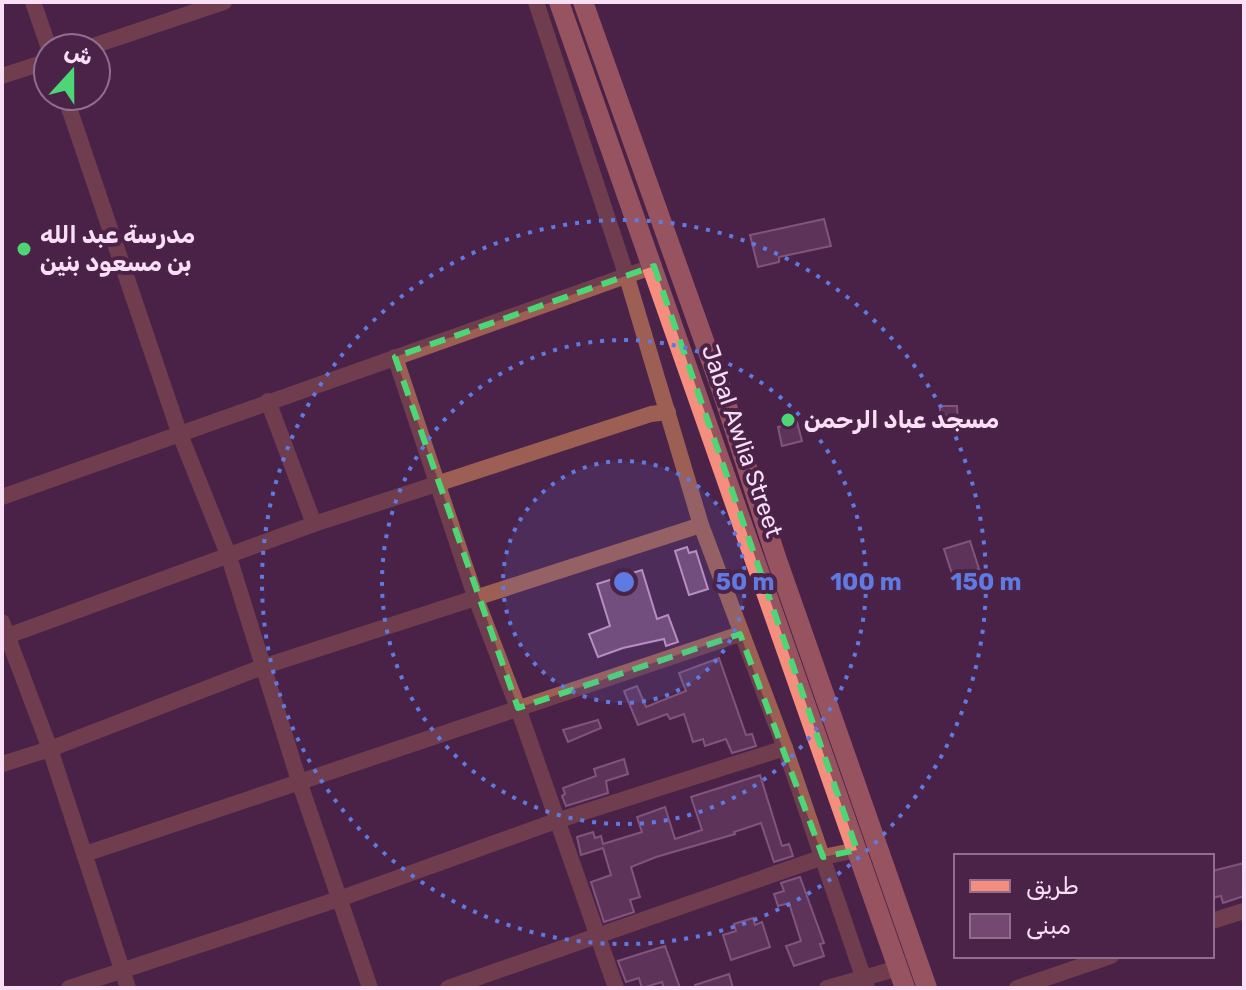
<svg xmlns="http://www.w3.org/2000/svg" width="1246" height="990" font-family="Rubik,'Noto Naskh Arabic',sans-serif">
<style>
.building{fill:#744870;stroke:#c291bd;stroke-width:2}
.lines{fill:none;stroke-linecap:round;stroke-linejoin:round}
.minor{stroke:#9d5e54;stroke-width:16}
.primary{stroke:#f58e7e;stroke-width:20}
.marked{fill:none;stroke:#4dd676;stroke-width:6;stroke-dasharray:16 10;stroke-linejoin:round}
.ring{fill:none;stroke:#5f7ae1;stroke-width:4;stroke-dasharray:4 8}
.poi-dot{fill:#4dd676;stroke:#4b2248;stroke-width:3}
.labels{text-anchor:middle;dominant-baseline:central;stroke-width:8;stroke-linejoin:round;paint-order:stroke}
.poi-label{font-size:24px;font-weight:bold;fill:#f9dff6;stroke:#4b2248;text-anchor:start}
.street-label{font-size:24px;fill:#f9dff6;stroke:#4b2248}
.centre{fill:#5f7ae1;stroke:#4b2248;stroke-width:4}
.ring-label{font-size:24px;text-anchor:middle;font-weight:bold;fill:#5f7ae1;stroke:#4b2248;stroke-width:8;stroke-linejoin:round;paint-order:stroke}
</style>
<rect width="100%" height="100%" fill="#4b2248"/>
<g class="building">
<polygon points="824,219 831,246 779,257 779,262 758,267 750,235"/>
<polygon points="940,406 957,406 958,423 940,423"/>
<polygon points="797,422 802,441 782,446 778,427"/>
<polygon points="970,541 979,569 953,577 944,549"/>
<polygon points="687,547 689,553 696,551 708,589 689,595 675,551"/>
<polygon points="642,570 657,619 668,615 678,642 666,646 664,639 623,648 598,657 589,634 610,626 597,584"/>
<polygon points="719,658 746,735 752,734 756,746 732,753 726,739 705,746 703,739 693,742 684,714 670,719 667,714 638,725 624,691 637,686 646,707 686,691 679,673"/>
<polygon points="598,720 601,728 568,742 563,730"/>
<polygon points="624,759 628,774 606,781 608,793 566,806 562,796 565,794 563,788 596,776 594,769"/>
<polygon points="760,775 782,846 789,844 793,856 774,862 761,823 734,832 735,834 656,857 631,867 640,897 630,900 634,912 604,922 591,882 611,875 603,848 581,855 577,837 593,832 595,838 601,836 603,844 642,832 637,817 665,807 675,839 702,830 691,797"/>
<polygon points="1244,863 1244,896 1223,903 1221,896 1212,898 1212,871"/>
<polygon points="800,877 824,943 820,944 824,956 794,966 786,946 801,941 789,903 778,906 774,894 784,891 781,883"/>
<polygon points="753,918 755,925 762,922 770,947 731,960 723,935 736,931 734,924"/>
<polygon points="665,946 680,988 664,988 662,982 642,988 639,978 626,982 618,961"/>
<polygon points="729,974 733,988 695,988 695,985"/>
</g>
<g class="lines">
<g class="minor">
<polyline points="33,2 49,48"/>
<polyline points="536,2 626,274 701,525 785,748 867,988"/>
<polyline points="87,48 224,2"/>
<polyline points="2,76 48,61"/>
<polyline points="65,96 179,432 228,554 300,784 370,988"/>
<polyline points="395,357 475,596 518,708 616,988"/>
<polyline points="268,401 314,524"/>
<polyline points="2,497 654,266"/>
<polyline points="2,622 50,749 128,988"/>
<polyline points="2,638 314,524 651,414 668,412"/>
<polyline points="2,764 50,749 262,667 701,525"/>
<polyline points="85,854 740,634"/>
<polyline points="1212,921 1244,911"/>
<polyline points="69,988 339,899 556,821 785,748"/>
<polyline points="448,988 823,857 857,850"/>
<polyline points="827,988 899,968"/>
<polyline points="1017,988 1111,956"/>
</g>
<g class="primary">
<polyline points="559,2 905,988"/>
<polyline points="583,2 723,394 776,557 927,988"/>
</g>
</g>
<path d="M0 0H1246V990H0ZM 654,266 L 857,850 L 823,857 L 740,634 L 518,708 L 395,357 Z" fill="#4b2248" fill-opacity=".55" fill-rule="evenodd"/>
<path class="marked" d="M 654,266 L 857,850 L 823,857 L 740,634 L 518,708 L 395,357 Z"/>
<circle cx="624" cy="582" r="121" fill="#5f7ae1" fill-opacity=".12"/>
<g class="ring">
<circle cx="624" cy="582" r="121"/>
<circle cx="624" cy="582" r="242"/>
<circle cx="624" cy="582" r="362"/>
</g>
<g class="poi-dot">
<circle cx="24" cy="249" r="8"/>
<circle cx="788" cy="420" r="8"/>
</g>
<g class="labels">
<g class="poi-label">
<text x="40" y="235">مدرسة عبد الله<tspan x="40" dy="28">بن مسعود بنين</tspan></text>
<text x="804" y="420">مسجد عباد الرحمن</text>
</g>
<g class="street-label">
<text transform="translate(742 441) rotate(71)">Jabal Awlia Street</text>
</g>
</g>
<circle cx="624" cy="582" r="12" class="centre"/>
<g class="ring-label">
<text x="745" y="590">50 m</text>
<text x="866" y="590">100 m</text>
<text x="986" y="590">150 m</text>
</g>
<rect width="1246" height="990" fill="none" stroke="#f9dff6" stroke-width="8"/>
<rect x="954" y="854" width="260" height="104" fill="#4b2248" stroke="#916e8e" stroke-width="2"/>
<rect x="970" y="880" width="40" height="12" fill="#f58e7e" stroke="#916e8e" stroke-width="2"/>
<text x="1026" y="894" font-size="24" fill="#f9dff6">طريق</text>
<rect x="970" y="914" width="40" height="24" fill="#744870" stroke="#916e8e" stroke-width="2"/>
<text x="1026" y="934" font-size="24" fill="#f9dff6">مبنى</text>
<g transform="translate(72 72) rotate(21)"><circle r="38" fill="#4b2248" stroke="#916e8e" stroke-width="2"/>
<path d="M0-6L14 30L0 20L-14 30Z" fill="#4dd676"/>
<text y="-12" font-size="22" font-weight="bold" text-anchor="middle" fill="#f9dff6">ش</text>
</g>
</svg>
